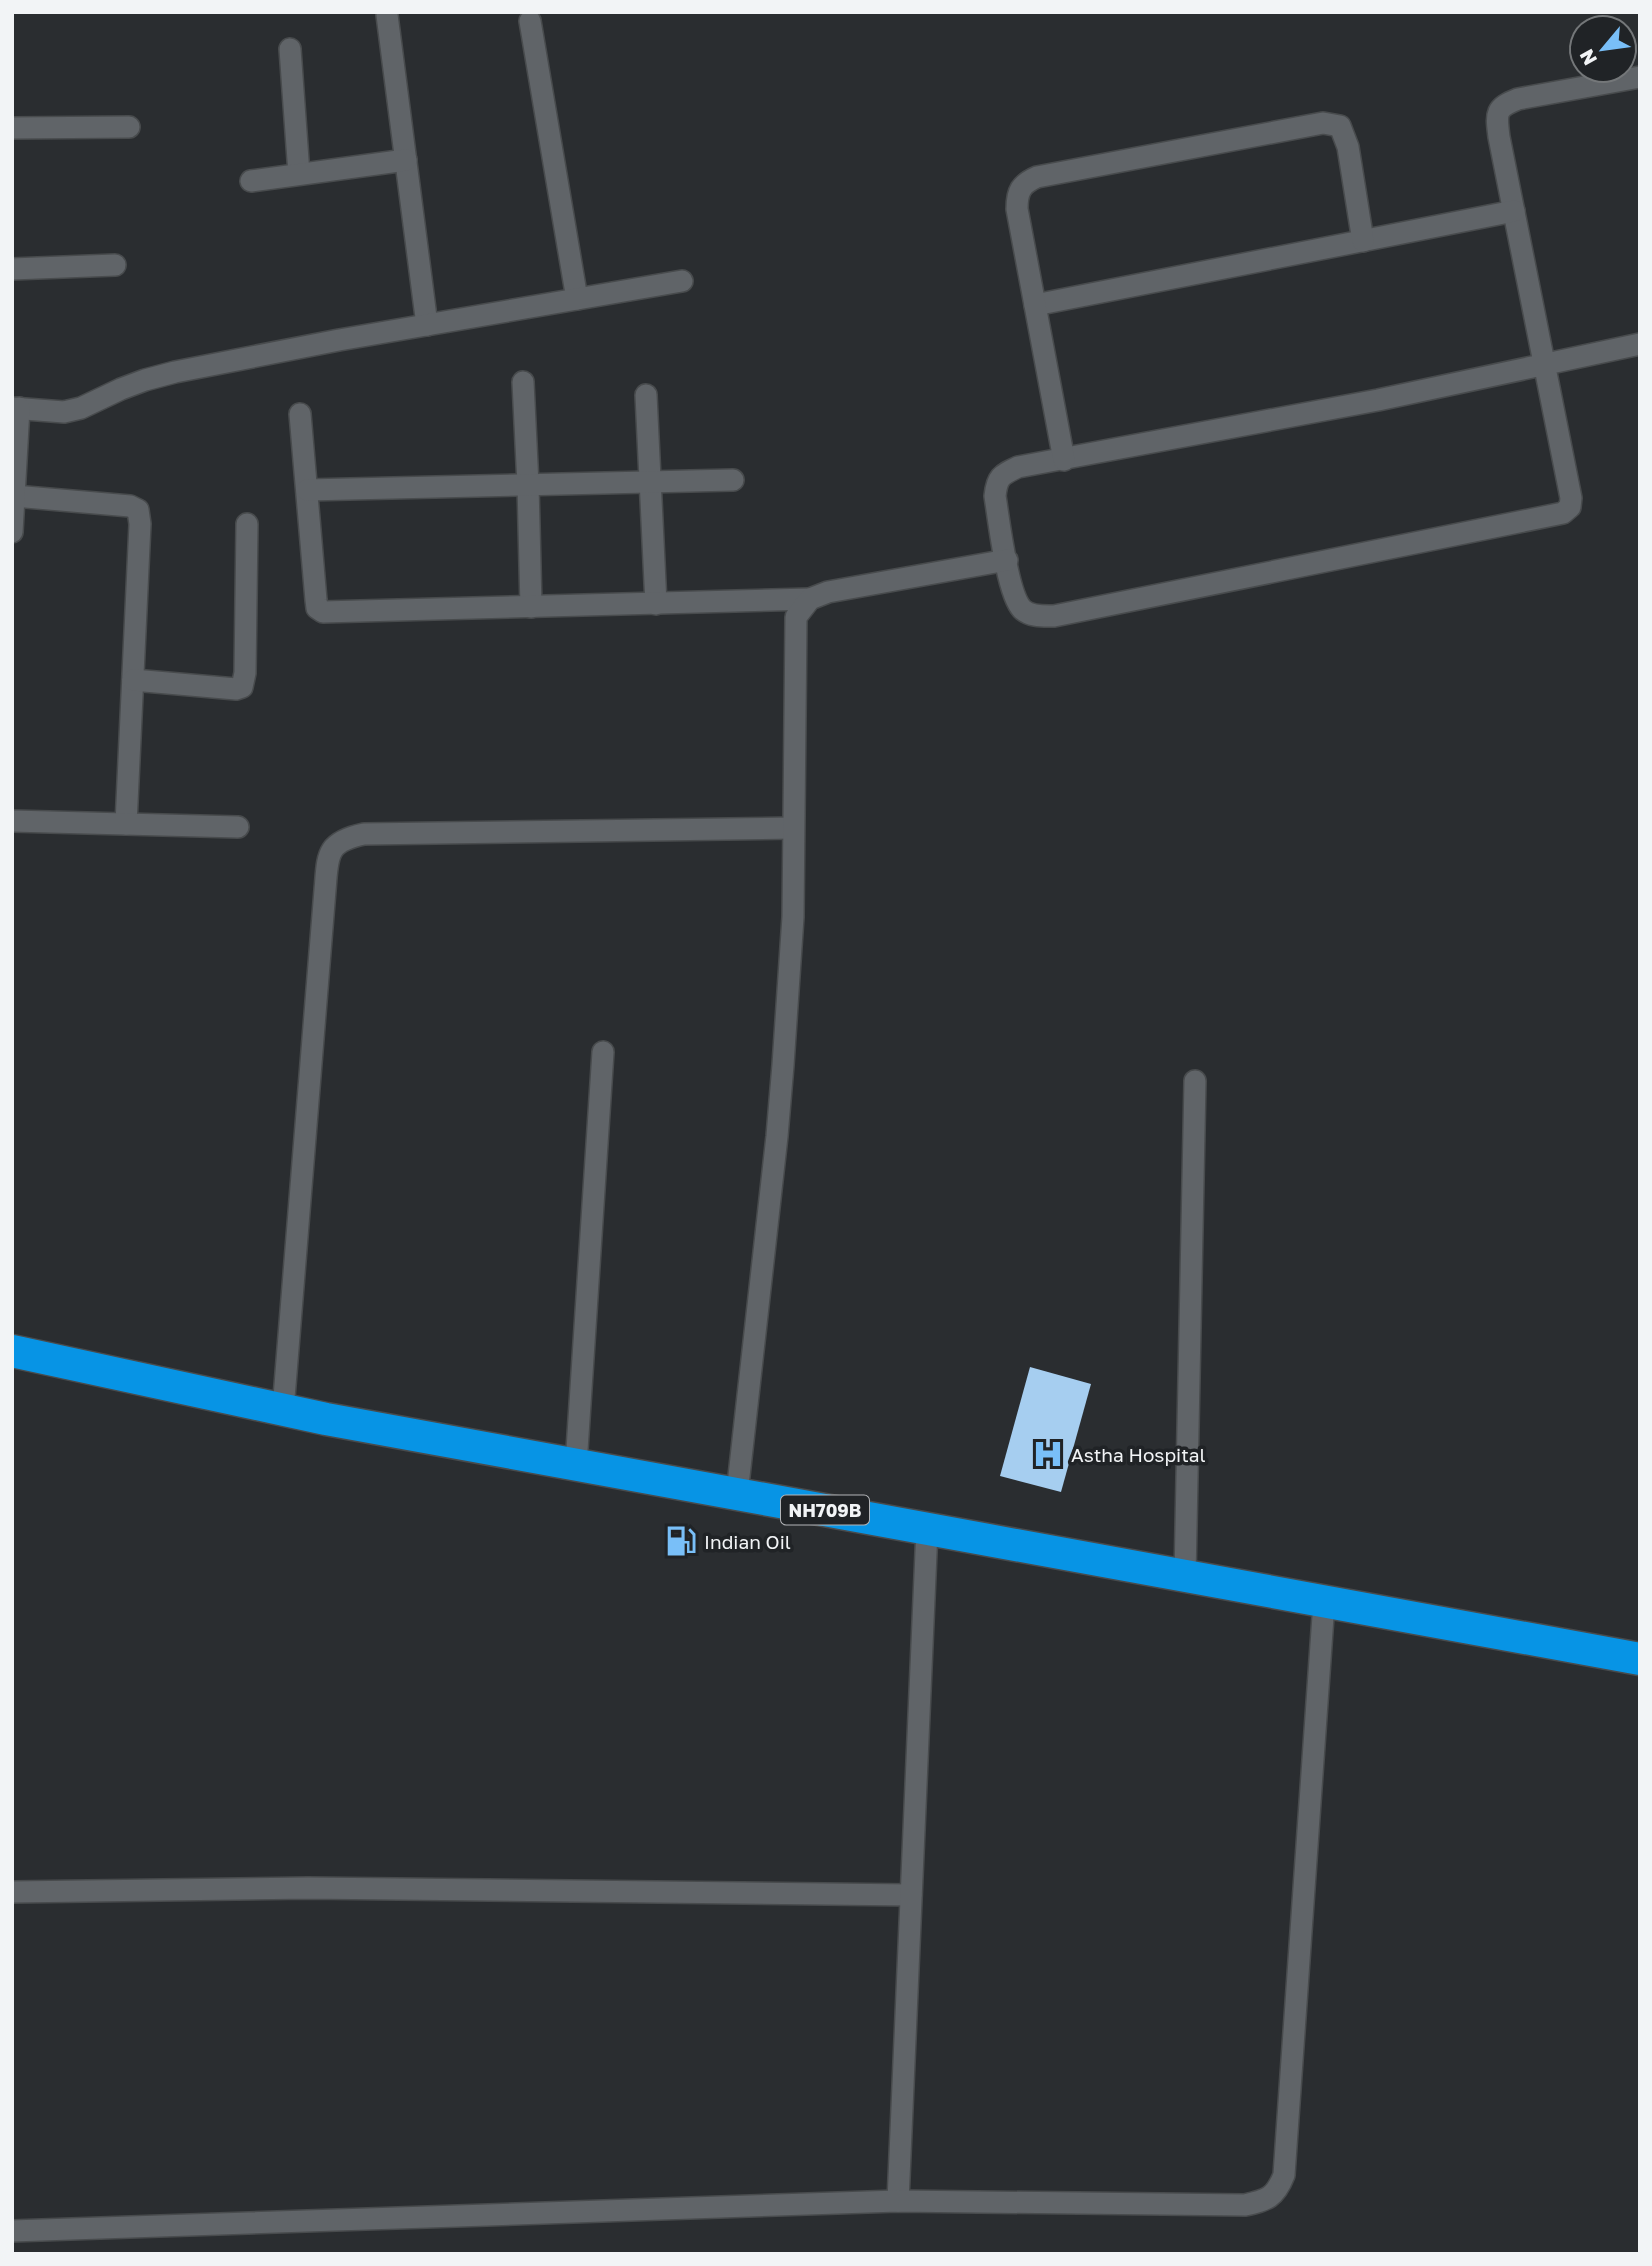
<svg xmlns="http://www.w3.org/2000/svg" width="1652" height="2266" font-family="'Golos Text',sans-serif">
<style>
.building{fill:#a6cef0}
.lines{fill:none;stroke-linecap:round;stroke-linejoin:round}
.minor-casing{stroke:#484b4d;stroke-width:24}
.highway-casing{stroke:#484b4d;stroke-width:35}
.minor{stroke:#606468;stroke-width:21}
.highway{stroke:#0794e5;stroke-width:32}
.labels{text-anchor:middle;dominant-baseline:central;stroke-width:7;stroke-linejoin:round;paint-order:stroke}
.shield{fill:#202326;stroke:#b3b5b8;stroke-width:2}
.shield-label{font-size:18px;font-weight:bold;fill:#f2f4f6}
.poi-label{font-size:19px;fill:#f2f4f6;stroke:#202326;text-anchor:start}
</style>
<rect width="100%" height="100%" fill="#2a2d30"/>
<polygon class="building" points="1030,1367 1091,1384 1061,1492 1000,1476"/>
<g class="lines">
<g class="minor-casing">
<g id="minor">
<polyline points="387,15 427,325"/>
<polyline points="530,21 577,299"/>
<polyline points="290,49 299,174"/>
<path d="M 1640,77 L 1518,99 C 1495,108 1496,113 1499,137 L 1571,498 L 1570,507 L 1563,513 L 1054,616 C 1043,616 1030,617 1022,609 C 1007,593 999,521 995,496 C 997,477 1001,475 1018,467 L 1378,400 L 1640,344"/>
<polyline points="12,128 129,127"/>
<polyline points="251,181 406,160"/>
<polyline points="12,269 115,265"/>
<polyline points="1035,305 1514,211"/>
<polyline points="523,382 528,485 531,607"/>
<polyline points="646,395 656,604"/>
<polyline points="12,408 64,412 81,408 121,389 145,380 175,372 339,340 682,281"/>
<polyline points="300,414 316,600 317,608 323,612 810,599"/>
<path d="M 1064,460 L 1017,209 C 1017,191 1021,184 1037,177 L 1323,123 L 1340,126 L 1348,147 L 1363,241"/>
<polyline points="307,490 733,480"/>
<polyline points="14,496 130,506 138,510 140,524 126,824"/>
<polyline points="12,532 19,408"/>
<polyline points="133,680 236,689 242,687 245,673 247,524"/>
<polyline points="12,821 238,827"/>
<path d="M 283,1410 L 325,890 C 328,856 325,842 364,834 L 793,828"/>
<polyline points="576,1465 603,1052"/>
<polyline points="737,1494 777,1136 783,1065 793,917 796,617 810,599 828,592 1007,560"/>
<polyline points="1185,1576 1195,1081"/>
<polyline points="12,1892 308,1888 911,1895"/>
<polyline points="898,2201 927,1529"/>
<path d="M 12,2231 L 898,2201 L 1245,2205 C 1267,2200 1275,2198 1284,2175 L 1324,1602"/>
</g>
</g>
<g class="highway-casing">
<polyline id="highway" points="12,1351 326,1419 1640,1659"/>
</g>
<use href="#minor" class="minor"/>
<use href="#highway" class="highway"/>
</g>
<defs>
<g id="hospital-bare" transform="scale(2.415)"><path d="M-5-5h3v3.5h4V-5h3V5h-3V1.5h-4V5h-3Z" fill="#79bff8" stroke="#202326" stroke-width="2.5" paint-order="stroke"/></g>
<g id="fuel-bare" transform="scale(2.415)"><path d="M-5.5-6h7V0h2V4h1.3V-2.5L3-4.5l.8-.8L6-3V5H2.5V1h-1V6h-7ZM-4.2-4.7v3.2H.2V-4.7Z" fill="#79bff8" stroke="#202326" stroke-width="2.5" paint-order="stroke"/></g>
</defs>
<g fill-rule="evenodd">
<use href="#hospital-bare" x="1048" y="1454"/>
<use href="#fuel-bare" x="681" y="1541"/>
</g>
<g class="labels">
<rect class="shield" x="781" y="1495.5" width="88" height="29" rx="5"/>
<g class="shield-label">
<text x="825" y="1510">NH709B</text>
</g>
<g class="poi-label">
<text x="1071" y="1454">Astha Hospital</text>
<text x="704" y="1541">Indian Oil</text>
</g>
</g>
<rect width="1652" height="2266" fill="none" stroke="#f2f4f6" stroke-width="28"/>
<g transform="translate(1603 49) rotate(241)"><circle r="33" fill="#202326" stroke="#747779" stroke-width="2"/>
<path d="M0-5L12 26L0 18L-12 26Z" fill="#79bff8"/>
<text y="-10" font-size="19" font-weight="bold" text-anchor="middle" fill="#f2f4f6">N</text>
</g>
</svg>
